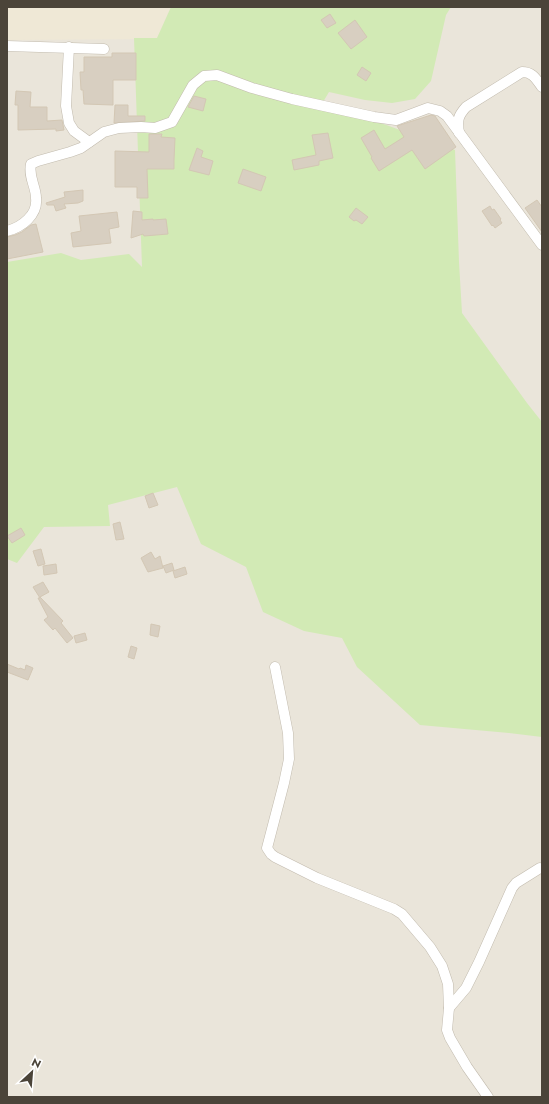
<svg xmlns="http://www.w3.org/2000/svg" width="549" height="1104" font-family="Jost,sans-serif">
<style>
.residential{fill:#eae5da}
.education{fill:#efe8d6}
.green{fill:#d2eab5}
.building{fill:#d8cfc1;stroke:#d3c7b4}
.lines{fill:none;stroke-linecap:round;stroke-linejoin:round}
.street-casing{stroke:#c2bbae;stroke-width:11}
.street{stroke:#fff;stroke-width:10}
</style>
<rect width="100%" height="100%" fill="#f6f3ec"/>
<rect class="residential" x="7" y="7" width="535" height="1090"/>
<polygon class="education" points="7,7 171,7 157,39 7,40"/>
<polygon class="green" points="171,7 451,7 446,15 431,81 415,99 392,103 365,100 329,92 323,102 455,150 459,262 462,313 527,403 542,422 542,737 509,733 420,725 357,667 342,638 304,631 263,612 246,567 201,544 177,487 108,505 110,526 44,527 17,563 7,559 7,262 61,253 81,260 129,254 142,267 134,38 157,38"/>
<g class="building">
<polygon points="330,14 336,23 327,28 321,20"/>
<polygon points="355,20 367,37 351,49 338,33"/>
<polygon points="112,53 136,53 136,80 113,80 113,105 84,104 83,90 81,90 80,72 84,72 84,57 112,57"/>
<polygon points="362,67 371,73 366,81 357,75"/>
<polygon points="16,91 31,92 30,107 47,107 47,121 62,120 64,130 56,131 56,129 18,130 18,105 15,105"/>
<polygon points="194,96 206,99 203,111 188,107"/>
<polygon points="115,105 128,105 128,116 145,116 145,121 114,123"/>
<polygon points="431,115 435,116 456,147 425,169 412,150 379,171 371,158 372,157 361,138 374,130 385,149 404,137 397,126"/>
<polygon points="328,133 333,158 319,161 319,165 294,170 292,160 316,155 312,135"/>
<polygon points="149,134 162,134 161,137 175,138 174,160 174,169 147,169 148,198 137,198 137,187 115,187 115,151 149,152"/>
<polygon points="197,148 203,151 201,157 213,161 209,175 189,170"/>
<polygon points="243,169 266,177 261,191 238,183"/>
<polygon points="83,190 83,201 78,203 64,204 66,208 56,211 54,205 47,205 46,203 65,197 64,192"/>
<polygon points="537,200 542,207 542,232 525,208"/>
<polygon points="490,206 492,210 494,209 501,219 500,220 502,223 495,228 493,225 492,226 482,211"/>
<polygon points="356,208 368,217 362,224 356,220 354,221 349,217"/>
<polygon points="133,211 142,212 142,220 153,219 153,220 166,219 168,234 144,236 143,234 131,238"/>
<polygon points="117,212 119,227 109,229 111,243 73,247 71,233 81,231 79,216"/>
<polygon points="36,224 43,252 7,259 7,237 15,235 22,232 31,225"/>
<polygon points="153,493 158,505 149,508 145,496"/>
<polygon points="120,522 124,539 116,540 113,524"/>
<polygon points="21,528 25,535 12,543 7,536"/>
<polygon points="41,549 45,564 38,566 33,551"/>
<polygon points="151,552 155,559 160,556 163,568 148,572 141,558"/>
<polygon points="172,563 174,570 166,573 163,566"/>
<polygon points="56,564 57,573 44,575 43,566"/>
<polygon points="185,567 187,574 175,578 173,571"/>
<polygon points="43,582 49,592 40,597 63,621 61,623 73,638 67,643 55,628 53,630 44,620 48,617 38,598 40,598 33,587"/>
<polygon points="151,624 160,626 158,637 150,635"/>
<polygon points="85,633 87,640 76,643 74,636"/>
<polygon points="131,646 137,648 134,659 128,657"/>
<polygon points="7,664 19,669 20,668 25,670 26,665 33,668 28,680 7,672"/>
</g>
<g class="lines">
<g class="street-casing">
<g id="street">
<polyline points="7,46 104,49"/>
<polyline points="69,47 66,106 69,123 74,131 89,142"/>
<path d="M 459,133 C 457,120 458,116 466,107 L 522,72 C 533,72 536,79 542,87"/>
<path d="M 7,231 C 22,227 38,215 36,198 C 36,186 28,177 31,164 L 38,161 L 70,152 L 81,148 L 104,132 L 119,128 L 141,127 L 155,128 L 172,122 L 193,85 L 204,76 L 217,75 L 252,88 L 292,99 L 374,117 L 396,120 L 428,108 L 440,111 L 447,116 L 542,245"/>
<polyline points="275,667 288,733 289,759 284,783 267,848 271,854 275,857 317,878 394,909 402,914 430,947 442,966 448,984 449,1008 447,1030 450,1038 467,1067 488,1097"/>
<polyline points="449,1008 466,988 479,962 512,888 516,883 540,868"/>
</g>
</g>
<use href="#street" class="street"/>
</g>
<rect width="549" height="1104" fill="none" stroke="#4b4439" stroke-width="16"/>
<g transform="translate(32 1072) rotate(26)" stroke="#ffffff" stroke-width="3" paint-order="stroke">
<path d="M0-3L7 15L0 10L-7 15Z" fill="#4b4439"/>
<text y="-6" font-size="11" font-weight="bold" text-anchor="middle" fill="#4b4439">N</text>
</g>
</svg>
